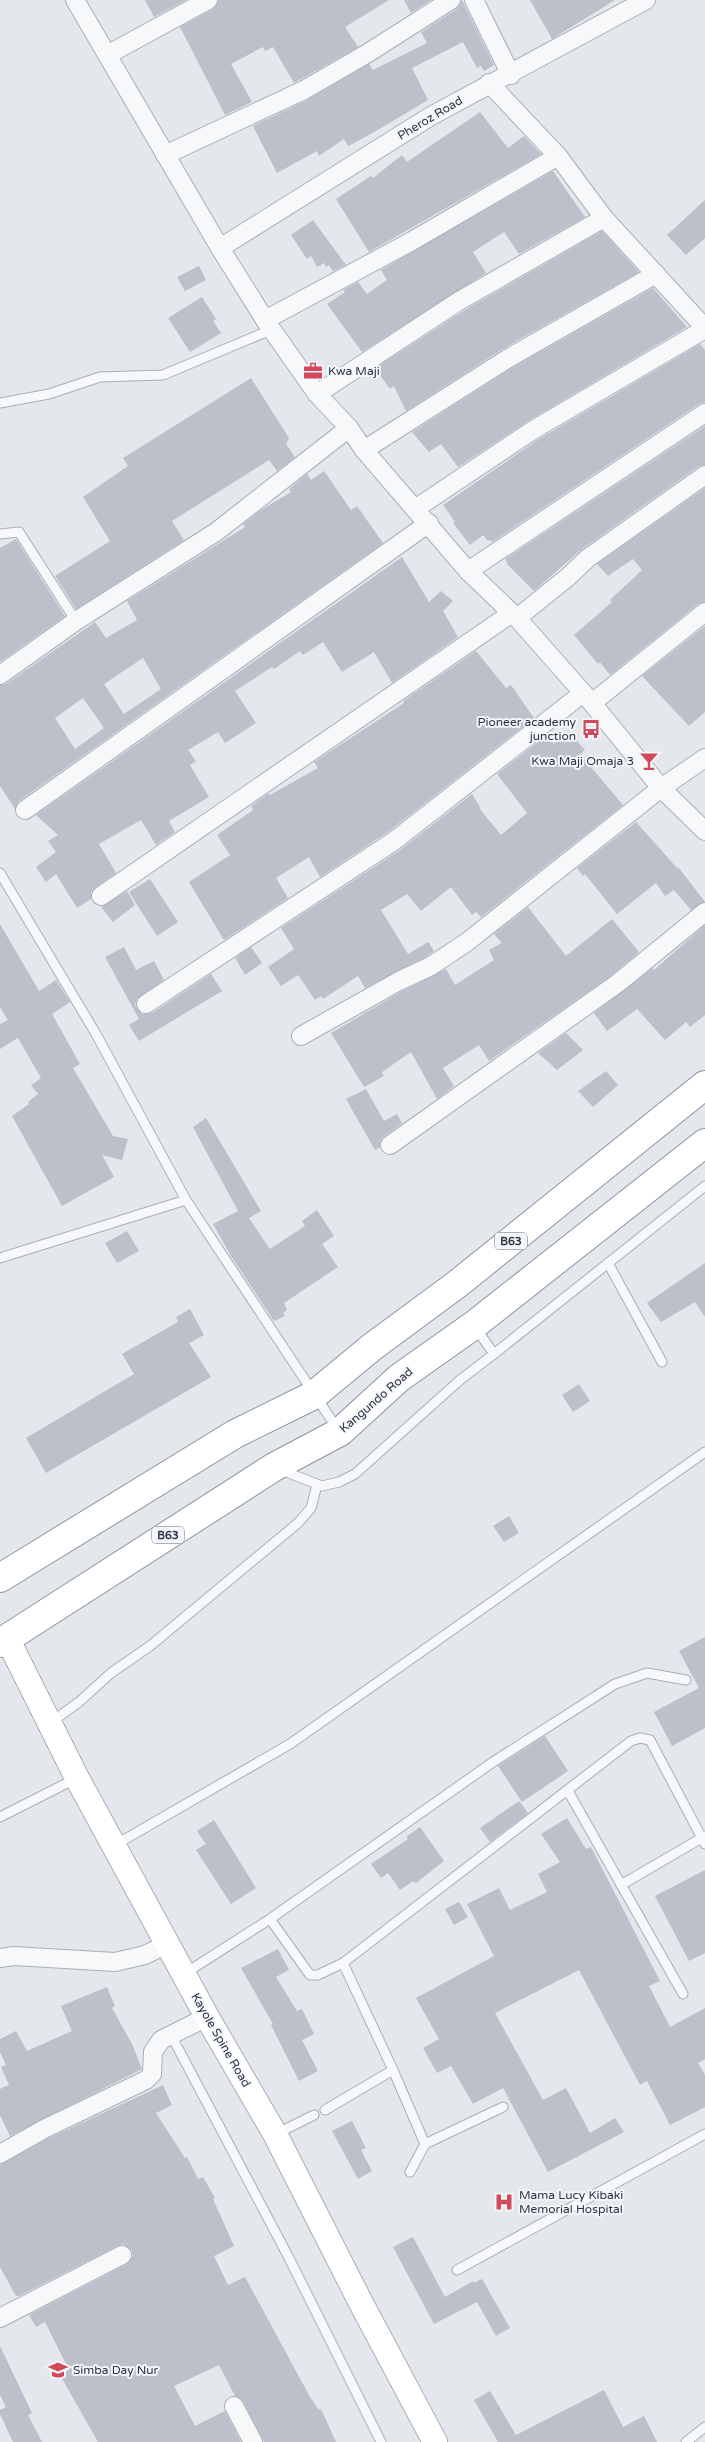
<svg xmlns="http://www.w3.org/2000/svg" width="705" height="2442" font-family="'Varela Round',sans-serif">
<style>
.building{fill:#bbc0ca;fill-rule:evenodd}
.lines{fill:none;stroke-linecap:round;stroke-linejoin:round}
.service-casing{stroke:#a9aeb7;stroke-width:11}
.minor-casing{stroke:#a9aeb7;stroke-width:20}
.secondary-casing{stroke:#a9aeb7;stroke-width:26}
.trunk-casing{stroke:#8b94a3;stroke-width:30}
.service{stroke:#f7f8fa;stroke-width:9}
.minor{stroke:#f7f8fa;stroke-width:18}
.secondary{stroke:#fff;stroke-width:24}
.trunk{stroke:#fff;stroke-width:28}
.labels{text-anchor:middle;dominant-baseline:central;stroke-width:4;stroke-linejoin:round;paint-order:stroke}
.shield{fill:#f4f6f9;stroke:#676e7b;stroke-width:1}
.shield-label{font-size:11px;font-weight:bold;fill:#2b3445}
.street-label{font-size:12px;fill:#2b3445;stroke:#f4f6f9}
.poi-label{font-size:12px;fill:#2b3445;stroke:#f4f6f9;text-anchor:start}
</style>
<rect width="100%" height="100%" fill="#e4e7ec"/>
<g class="building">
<polygon points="145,0 186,0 154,17"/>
<polygon points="219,0 389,0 345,27 358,47 294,83 273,47 265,51 263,47 231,64 252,102 225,115 180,27 213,9"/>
<polygon points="404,0 431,0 411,13"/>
<polygon points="462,0 494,65 484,71 481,66 477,68 463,42 412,68 428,100 369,135 348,146 344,139 319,156 317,151 277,173 253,126 309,99 369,64 373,70 427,43 421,32 457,9"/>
<polygon points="530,0 615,0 552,39"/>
<polygon points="480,112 508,148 524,136 541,154 369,252 336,199 371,176 373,178 402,155 407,162"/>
<polygon points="553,171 585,217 519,254 504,232 473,252 486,273 362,352 327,304 345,292 343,290 358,282 367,294 387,280 381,270"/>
<polygon points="705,200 705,238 686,255 667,235"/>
<polygon points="313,220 341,258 346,265 333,271 329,265 326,267 324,263 317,267 311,256 307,259 291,235"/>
<polygon points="602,231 639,272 501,350 406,411 394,386 390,389 375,368 465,310"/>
<polygon points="199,266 206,280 185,291 177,277"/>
<polygon points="653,288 687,327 528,421 458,467 441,444 429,452 412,432 512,368"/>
<polygon points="202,297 216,319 213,321 221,333 190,352 168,318"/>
<polygon points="700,344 705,350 705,402 699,404 492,542 490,540 488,541 483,535 470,545 453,523 455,522 443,505 539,439"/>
<polygon points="251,378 289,438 286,444 295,457 277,471 269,460 172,521 184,540 76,609 55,576 110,541 83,497 128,466 123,458"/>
<polygon points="705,426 705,465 699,466 582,549 534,591 508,565 505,559"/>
<path d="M 324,471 L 351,510 L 357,506 L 383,543 L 19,801 L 15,809 L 0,786 L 0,685 L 6,684 L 95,622 L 106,638 L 137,620 L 127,601 L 245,527 L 243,524 L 261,510 L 291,492 L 289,489 L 307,474 L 311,480 ZM 143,658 L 161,689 L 124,714 L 104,684 ZM 83,698 L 104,728 L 75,749 L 55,718 Z"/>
<polygon points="705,488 705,602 698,604 610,675 600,662 598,664 574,635 612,602 610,600 642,570 633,559 608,576 597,564"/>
<polygon points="16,539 65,616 0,662 0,548"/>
<polygon points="402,557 429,602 441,591 453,601 443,611 458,637 392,683 374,652 342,672 323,642 303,655 300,651 274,669 272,667 235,691 256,723 225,743 218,732 188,750 196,761 190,765 209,797 169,821 175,832 156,845 141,820 99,844 116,873 95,888 91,892 91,899 77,908 56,874 46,882 36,867 56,852 48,841 58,835 36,815"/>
<polygon points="705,626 705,712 689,726 642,676"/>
<polygon points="476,651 506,688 511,685 534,718 388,832 320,877 309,857 276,878 288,898 224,940 189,882 230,855 217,835 253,810 251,806 269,793 270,795 318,768 314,762 404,703 403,701"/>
<polygon points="568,731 585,750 580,754 623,805 481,917 476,912 472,915 451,887 421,911 407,894 381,910 408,954 428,942 434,951 426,957 365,988 358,976 323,999 321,996 315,1000 298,975 281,986 268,967 294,949 281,928 400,850 472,794 480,807 479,808 501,835 527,813 497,774 547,735 554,744"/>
<polygon points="636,822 678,869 679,868 705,902 691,910 674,890 665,896 656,883 617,914 585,874 583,876 577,868"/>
<polygon points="150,879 178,922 157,936 129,892"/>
<polygon points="127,891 135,905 113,922 101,907"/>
<polygon points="528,907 566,956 612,919 639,952 612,975 489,1061 479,1045 443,1068 454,1086 437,1099 411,1052 382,1072 384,1076 364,1087 331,1033 404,990 446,969 455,985 494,960 489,950 502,943 494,934"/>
<polygon points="0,924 39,991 56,980 70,1002 52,1014 80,1064 73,1068 113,1136 128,1139 122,1160 102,1155 114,1177 62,1206 12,1116 29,1104 28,1102 38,1094 31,1085 41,1078 18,1038 0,1049 0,1024 8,1020 0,1007"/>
<polygon points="704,926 705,926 705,1015 690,1027 686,1022 665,1040 637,1009 607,1031 594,1013 653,968 654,970"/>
<polygon points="124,947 136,970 154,961 164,980 137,999 135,1005 142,1014 152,1013 211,974 222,991 139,1041 129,1025 139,1019 105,957"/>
<polygon points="251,947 262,963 245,975 235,958"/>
<polygon points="566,1033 583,1050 557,1070 538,1053"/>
<polygon points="606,1071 618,1085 593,1107 578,1091"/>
<polygon points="366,1089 384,1121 397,1114 402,1123 383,1137 380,1141 380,1147 375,1150 346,1099"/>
<polygon points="206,1118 261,1211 249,1218 270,1249 305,1226 302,1221 317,1210 334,1236 322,1244 338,1267 284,1303 287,1310 283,1313 285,1316 274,1321 231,1256 213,1224 238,1211 193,1127"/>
<polygon points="127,1231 139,1251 117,1263 105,1243"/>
<polygon points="705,1263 705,1317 695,1302 661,1322 647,1303"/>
<polygon points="190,1309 204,1335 189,1343 211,1377 46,1473 26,1438 134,1374 122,1354 178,1322 176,1317"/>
<polygon points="579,1384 590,1401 573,1412 562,1395"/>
<polygon points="509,1516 519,1533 504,1542 493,1526"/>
<polygon points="705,1637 705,1728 672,1746 654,1712 699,1688 679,1651"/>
<polygon points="545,1736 568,1771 522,1802 498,1766"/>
<polygon points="519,1801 528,1813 490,1842 480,1828"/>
<polygon points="567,1818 586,1849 591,1847 660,1981 649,1986 670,2027 705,2008 705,2059 698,2063 705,2075 705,2107 670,2125 647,2081 640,2085 579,1970 495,2013 543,2100 566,2088 590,2133 615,2118 624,2132 548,2172 503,2088 473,2104 451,2066 437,2073 423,2048 439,2039 416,1998 494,1956 467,1904 499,1888 510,1910 547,1892 538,1874 560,1862 541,1834"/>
<polygon points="214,1820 256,1888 231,1904 196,1850 206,1844 197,1831"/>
<polygon points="420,1827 444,1861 416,1883 413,1881 400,1890 388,1873 381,1878 371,1864 408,1839 406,1837"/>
<polygon points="705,1870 705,1953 689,1961 655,1896"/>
<polygon points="459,1902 468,1917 454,1925 445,1909"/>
<polygon points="278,1949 289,1970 276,1977 297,2011 302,2009 314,2034 302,2040 318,2071 299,2081 271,2025 273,2024 241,1968"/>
<polygon points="107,1987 115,2006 112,2008 132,2044 142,2069 10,2136 0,2115 0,2089 9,2085 1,2067 6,2065 0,2052 0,2039 16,2031 27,2051 72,2031 61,2006"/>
<polygon points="163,2085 172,2105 156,2113 185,2158 187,2157 198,2179 203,2177 215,2198 213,2199 234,2246 214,2256 228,2285 245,2277 310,2397 319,2410 321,2409 336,2442 264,2442 243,2401 235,2396 219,2365 174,2386 195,2426 225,2411 241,2442 98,2442 60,2375 69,2370 45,2322 36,2327 29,2315 127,2264 133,2256 131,2250 123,2244 117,2246 19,2296 16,2296 0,2267 0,2165 49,2138"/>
<polygon points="352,2121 366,2148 361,2150 372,2171 358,2179 332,2131"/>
<polygon points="413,2237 445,2297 473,2281 474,2283 482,2279 510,2328 496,2336 477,2302 434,2324 393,2247"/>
<polygon points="0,2346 32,2413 28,2415 42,2442 13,2442 0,2414 0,2410 6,2407 0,2395"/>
<polygon points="604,2390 623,2427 644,2416 657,2442 498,2442 474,2400 490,2391 516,2435"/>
</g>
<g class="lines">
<g class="service-casing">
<g id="service">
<polyline points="0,403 49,394 100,377 163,375 273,329"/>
<polyline points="0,534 19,532 76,621"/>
<polyline points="0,873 96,1034 186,1200 338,1430"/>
<polyline points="0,1258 186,1200"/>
<polyline points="608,1263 662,1362"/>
<polyline points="494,1354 705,1186"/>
<polyline points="281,1470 322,1486 339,1482 355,1474 460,1380 494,1354 475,1327"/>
<polyline points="50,1723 79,1702 111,1673 150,1646 298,1523 311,1508 317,1485"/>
<polyline points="568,1791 683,1994"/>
<polyline points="0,1817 77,1778"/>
<polyline points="115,1845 290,1744 705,1452"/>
<polyline points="621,1885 705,1836"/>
<polyline points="270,1919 310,1975 318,1975 343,1963"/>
<polyline points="184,1974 270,1919 493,1762 615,1684 647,1673 686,1680"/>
<polyline points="171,2035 288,2256 381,2442"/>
<polyline points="393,2070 425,2144 410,2172"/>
<polyline points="325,2110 393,2070 343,1963 631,1741 640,1738 650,1740 705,1844"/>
<polyline points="276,2134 314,2115"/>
<polyline points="425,2144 503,2107"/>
<polyline points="457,2270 705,2134"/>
<polyline points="686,2442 705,2427"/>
</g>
</g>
<g class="minor-casing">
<g id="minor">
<polyline points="75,0 220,248 265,320 317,394 349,428 364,450 468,571 517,618 592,703 661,788 705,831"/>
<polyline points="474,0 511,75"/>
<polyline points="107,55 208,0"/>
<polyline points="489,83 558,156 604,218 705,328"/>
<polyline points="165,155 304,90 368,53 451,0"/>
<polyline points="220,248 431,116 646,0"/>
<polyline points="265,320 412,241 558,156"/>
<polyline points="317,394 459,301 604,218"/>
<polyline points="364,450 507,359 656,274"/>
<polyline points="415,509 533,430 705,329"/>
<polyline points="468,571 705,413"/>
<polyline points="517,618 568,577 588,558 705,475"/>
<polyline points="0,675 76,621 216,532 349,428"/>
<polyline points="592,703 705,612"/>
<polyline points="25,810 429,523"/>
<polyline points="101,896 512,613"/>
<polyline points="146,1004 394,841 583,693"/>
<polyline points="301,1036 399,981 431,966 467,942 661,788 705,758"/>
<polyline points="390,1145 618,983 705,912"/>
<polyline points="0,1958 14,1956 115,1962 145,1955 167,1944"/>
<polyline points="0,2154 44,2129 146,2080 152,2074 153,2052 161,2040 207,2017"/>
<polyline points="0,2318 122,2255"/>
<polyline points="234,2406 253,2442"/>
</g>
</g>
<g class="secondary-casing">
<polyline id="secondary" points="7,1638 77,1778 207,2017 275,2134 361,2303 435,2442"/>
</g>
<g class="trunk-casing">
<g id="trunk">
<polyline points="0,1578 235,1434 314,1395 372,1347 456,1285 705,1085"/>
<polyline points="0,1643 274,1467 340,1432 399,1378 474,1325 705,1143"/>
</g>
</g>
<use href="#service" class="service"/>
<use href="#minor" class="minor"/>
<use href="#secondary" class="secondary"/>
<use href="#trunk" class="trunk"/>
</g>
<defs>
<g id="office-bare" transform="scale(1.5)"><path d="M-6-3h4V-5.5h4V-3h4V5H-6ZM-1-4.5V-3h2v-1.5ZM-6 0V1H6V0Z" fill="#d1495b" stroke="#f4f6f9" stroke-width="2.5" paint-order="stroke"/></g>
<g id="bus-bare" transform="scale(1.5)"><path d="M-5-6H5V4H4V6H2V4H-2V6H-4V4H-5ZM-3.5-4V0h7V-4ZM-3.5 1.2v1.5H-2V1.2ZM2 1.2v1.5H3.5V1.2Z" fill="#d1495b" stroke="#f4f6f9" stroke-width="2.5" paint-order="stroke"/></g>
<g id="bar-bare" transform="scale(1.5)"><path d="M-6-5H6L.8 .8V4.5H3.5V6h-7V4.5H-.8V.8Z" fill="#d1495b" stroke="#f4f6f9" stroke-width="2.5" paint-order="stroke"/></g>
<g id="hospital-bare" transform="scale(1.5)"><path d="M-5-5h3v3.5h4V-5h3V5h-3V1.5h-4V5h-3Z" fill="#d1495b" stroke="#f4f6f9" stroke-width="2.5" paint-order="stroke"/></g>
<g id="school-bare" transform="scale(1.5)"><path d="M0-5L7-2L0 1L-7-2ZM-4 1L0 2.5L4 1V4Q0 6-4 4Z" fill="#d1495b" stroke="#f4f6f9" stroke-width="2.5" paint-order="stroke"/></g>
</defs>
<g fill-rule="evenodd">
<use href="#office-bare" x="313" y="371"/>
<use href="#bus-bare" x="591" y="729"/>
<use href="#bar-bare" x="649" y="761"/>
<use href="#hospital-bare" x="504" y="2202"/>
<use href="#school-bare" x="58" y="2370"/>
</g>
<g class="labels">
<g class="shield">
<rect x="495" y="1232.5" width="32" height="17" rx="4"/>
<rect x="152" y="1526.5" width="32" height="17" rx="4"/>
</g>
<g class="shield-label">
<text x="511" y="1241">B63</text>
<text x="168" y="1535">B63</text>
</g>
<g class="street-label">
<text transform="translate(430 118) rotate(-31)">Pheroz Road</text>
<text transform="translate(376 1400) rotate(-41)">Kangundo Road</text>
<text transform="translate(221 2040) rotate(60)">Kayole Spine Road</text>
</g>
<g class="poi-label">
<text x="328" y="371">Kwa Maji</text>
<text x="576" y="722" text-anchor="end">Pioneer academy<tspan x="576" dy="14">junction</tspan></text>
<text x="634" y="761" text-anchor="end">Kwa Maji Omaja 3</text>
<text x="519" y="2195">Mama Lucy Kibaki<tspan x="519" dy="14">Memorial Hospital</tspan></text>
<text x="73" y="2370">Simba Day Nur</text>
</g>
</g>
</svg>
